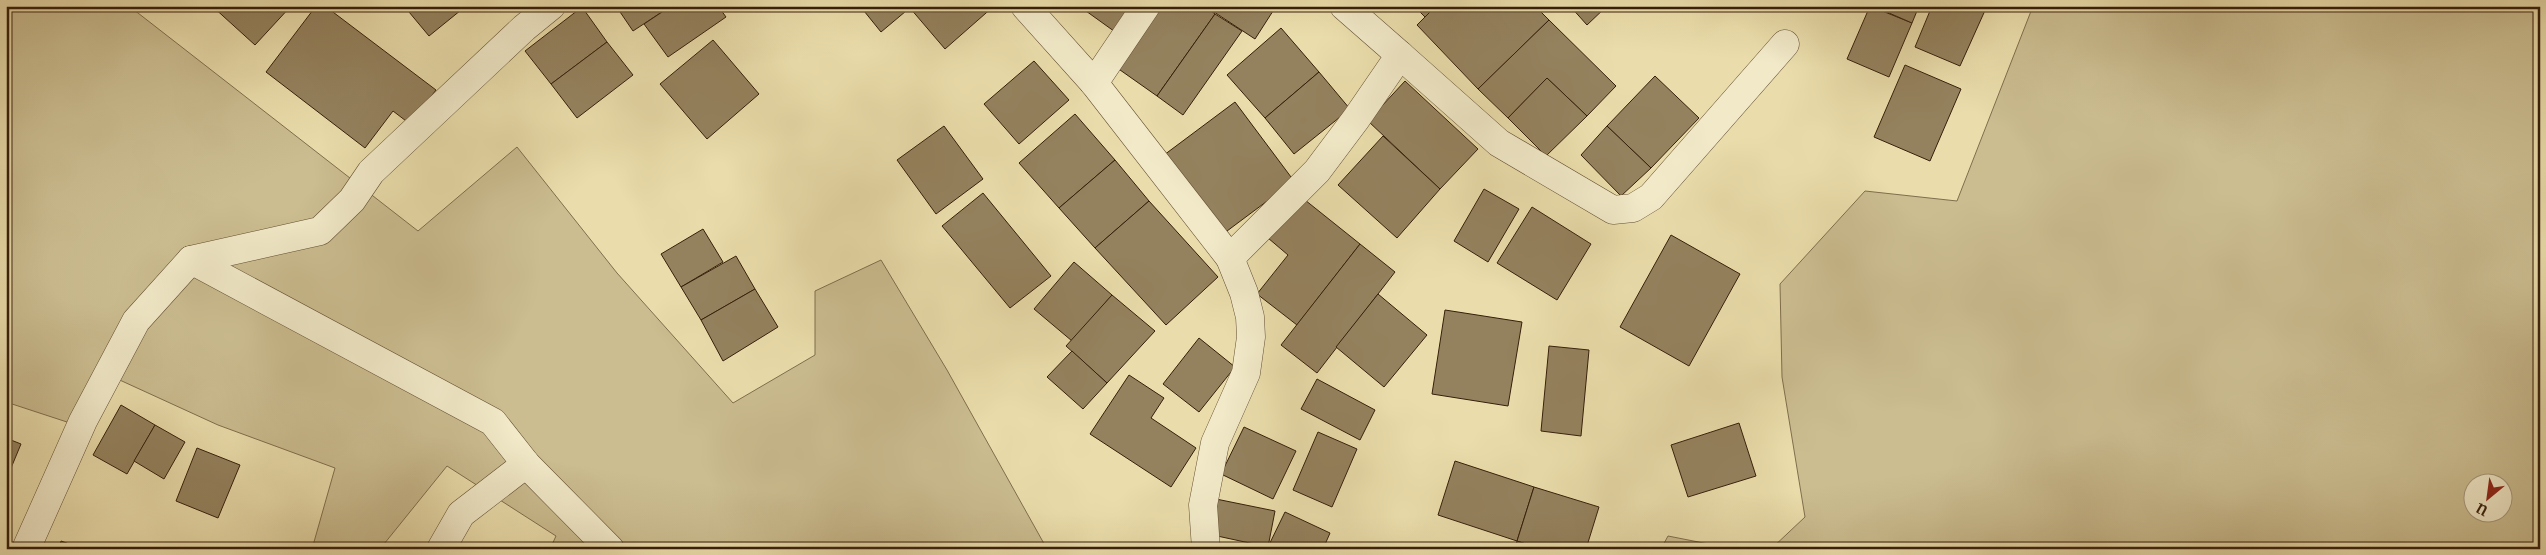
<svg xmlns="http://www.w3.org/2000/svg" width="2546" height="555" font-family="'IM FELL French Canon',serif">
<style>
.green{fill:#cbbd90;stroke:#806e4d;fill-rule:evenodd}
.building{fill:#94825e;stroke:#361f0a}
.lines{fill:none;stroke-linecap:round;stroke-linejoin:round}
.minor-casing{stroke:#634e32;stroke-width:29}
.minor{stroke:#f1e9c8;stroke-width:28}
</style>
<rect width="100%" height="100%" fill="#eaddab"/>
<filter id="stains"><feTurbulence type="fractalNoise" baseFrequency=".004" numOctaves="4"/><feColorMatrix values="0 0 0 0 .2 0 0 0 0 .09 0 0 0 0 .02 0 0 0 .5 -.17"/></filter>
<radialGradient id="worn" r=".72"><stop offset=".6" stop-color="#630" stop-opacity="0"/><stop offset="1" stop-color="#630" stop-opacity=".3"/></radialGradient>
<g class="green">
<polygon points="6,6 129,6 418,231 517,147 617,273 733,403 815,355 815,291 881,260 947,370 1047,549 550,549 556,536 447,466 380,549 312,549 335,468 218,425 100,371 70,423 6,402"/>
<path d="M 2033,6 L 2540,6 L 2540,549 L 1771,549 L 1805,517 L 1782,377 L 1780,284 L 1865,191 L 1957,201 ZM 2474,482 L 2504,482 L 2504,512 L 2474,512 Z"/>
<polygon points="1668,536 1734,549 1661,549"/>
</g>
<g class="building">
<polygon points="212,6 291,6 255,45"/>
<polygon points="316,6 325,6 436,90 410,124 393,111 365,148 266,72"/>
<polygon points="404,6 466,6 429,36"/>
<polygon points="616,6 671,6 633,31"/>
<polygon points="671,6 718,6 726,17 668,57 644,24"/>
<polygon points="860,6 912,6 881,32"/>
<polygon points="912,6 994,6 945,49 910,8"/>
<polygon points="1079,6 1138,6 1118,34"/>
<polygon points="1154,6 1205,6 1215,14 1157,96 1113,65"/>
<polygon points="1205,6 1265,6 1273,11 1255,39"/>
<polygon points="1265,6 1276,6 1273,11"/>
<polygon points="1414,6 1436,6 1425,17"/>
<polygon points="1436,6 1535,6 1549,20 1478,89 1417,25"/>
<polygon points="1570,6 1607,6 1587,25"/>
<polygon points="1870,6 1912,23 1889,77 1847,59"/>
<polygon points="1873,6 1919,6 1912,23"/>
<polygon points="1932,6 1987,6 1960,66 1915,47"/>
<polygon points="582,7 607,42 551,84 525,51"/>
<polygon points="1215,14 1242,31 1183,115 1157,96"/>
<polygon points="1549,20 1616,86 1587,116 1547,78 1508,118 1478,89"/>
<polygon points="1281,28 1319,72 1265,118 1227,75"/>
<polygon points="713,40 759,94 707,139 660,84"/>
<polygon points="607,42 633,75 577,118 551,84"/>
<polygon points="1034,61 1069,100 1019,144 984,104"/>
<polygon points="1905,65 1961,89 1930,161 1874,137"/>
<polygon points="1319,72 1350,109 1294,154 1265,118"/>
<polygon points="1655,76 1699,118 1651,168 1607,126"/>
<polygon points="1547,78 1587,116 1546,156 1508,118"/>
<polygon points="1405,81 1478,149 1440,189 1368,121"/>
<polygon points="1235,102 1294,181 1219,237 1160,158"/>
<polygon points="1075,114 1115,160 1059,208 1019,163"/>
<polygon points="944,126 983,179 936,214 897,160"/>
<polygon points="1607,126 1651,168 1621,196 1581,155"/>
<polygon points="1383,136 1440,189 1397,238 1338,185"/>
<polygon points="1115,160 1149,201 1095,248 1059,208"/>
<polygon points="1484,189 1519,209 1488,262 1454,241"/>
<polygon points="983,193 1051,276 1010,308 942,226"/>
<polygon points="1300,196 1360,244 1297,325 1257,294 1288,255 1268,238"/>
<polygon points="1149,201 1218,277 1166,325 1095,248"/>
<polygon points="1532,207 1591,244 1557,300 1497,263"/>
<polygon points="703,229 723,262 681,287 661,254"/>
<polygon points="1671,235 1740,274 1689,366 1620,327"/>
<polygon points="1360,244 1395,272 1317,373 1281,345"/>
<polygon points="736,256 755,289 701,320 681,287"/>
<polygon points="1074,262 1112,295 1072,341 1034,309"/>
<polygon points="755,289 778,327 723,361 701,320"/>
<polygon points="1378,294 1427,335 1384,387 1336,347"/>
<polygon points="1112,295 1155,331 1107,383 1066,346"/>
<polygon points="1445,310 1522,322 1508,406 1432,394"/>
<polygon points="1199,338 1235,367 1199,412 1163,384"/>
<polygon points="1549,346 1589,350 1581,436 1541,431"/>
<polygon points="1072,351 1107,383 1083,409 1047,377"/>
<polygon points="1129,375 1164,398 1151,418 1196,448 1171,487 1090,434"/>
<polygon points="1317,379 1375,410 1360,440 1301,409"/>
<polygon points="121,405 155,425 127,474 93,455"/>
<polygon points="1739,423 1756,476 1688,497 1671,445"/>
<polygon points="155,425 185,442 164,479 134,461"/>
<polygon points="1244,427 1296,451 1273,499 1221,474"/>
<polygon points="1318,432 1357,449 1332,507 1293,490"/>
<polygon points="6,438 21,444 6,480"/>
<polygon points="197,448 240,465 218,518 176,501"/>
<polygon points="1455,461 1534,487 1517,541 1438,515"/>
<polygon points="1534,487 1599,507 1586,549 1541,549 1517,541"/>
<polygon points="1216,499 1275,511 1268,547 1208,534"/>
<polygon points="1285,512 1330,533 1323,549 1267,549"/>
<polygon points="61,541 83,549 59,549"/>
<polygon points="1517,541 1541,549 1515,549"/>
</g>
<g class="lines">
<g class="minor-casing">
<g id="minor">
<polyline points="1025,6 1094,83 1230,258 1244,293 1250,317 1251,337 1246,373 1215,443 1203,505 1206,549"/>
<polyline points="1400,55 1499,143 1613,210 1633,208 1651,197 1785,44"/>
<polyline points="1094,83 1146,6"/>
<polyline points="1230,258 1317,171 1356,119 1400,55 1344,6"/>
<polyline points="191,260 493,422 526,464 610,549"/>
<polyline points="26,549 83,421 136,321 191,260 320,231 352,200 371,172 524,28 551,6"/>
<polyline points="441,549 461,514 526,464"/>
</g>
</g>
<use href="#minor" class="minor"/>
</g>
<rect width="2546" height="555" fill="none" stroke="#eaddab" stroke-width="25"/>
<rect x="8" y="8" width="2531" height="540" fill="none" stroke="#361f0a" stroke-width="2.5"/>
<rect x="12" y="12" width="2521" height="530" fill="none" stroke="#361f0a"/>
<g transform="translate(2488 498) rotate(209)"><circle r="24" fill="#f1e9c8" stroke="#a6987c"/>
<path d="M0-4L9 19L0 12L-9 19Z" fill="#8f2418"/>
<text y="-8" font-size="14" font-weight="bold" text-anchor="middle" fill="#361f0a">U</text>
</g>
<rect width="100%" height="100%" filter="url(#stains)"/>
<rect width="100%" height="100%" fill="url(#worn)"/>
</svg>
